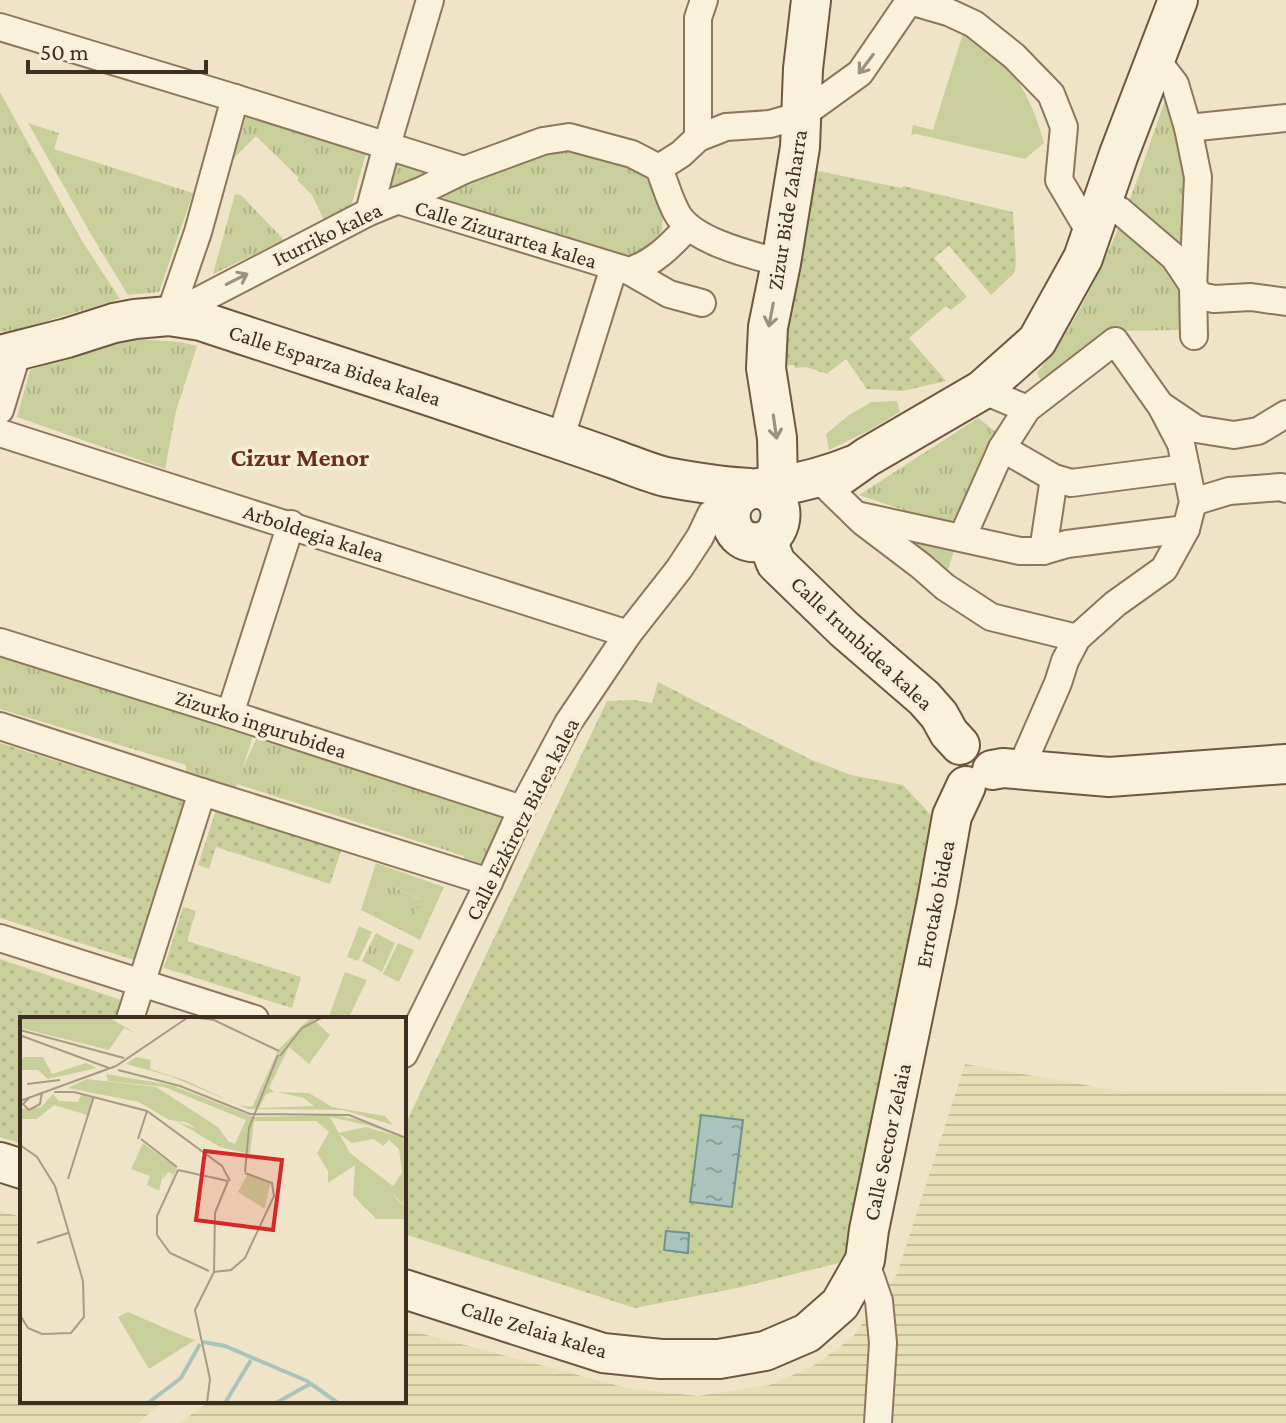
<svg xmlns="http://www.w3.org/2000/svg" width="1286" height="1423" font-family="'Crimson Pro',serif">
<style>
.farmland{fill:url(#farmland-rules)}
.grass{fill:#c9cf9b}
.park{fill:url(#park-tufts)}
.garden{fill:url(#garden-dots)}
.water{fill:url(#water-ripples);stroke:#6f938a;stroke-width:2}
.lines{fill:none;stroke-linecap:round;stroke-linejoin:round}
.street-casing{stroke:#8d765c;stroke-width:30}
.secondary-casing{stroke:#6f573f;stroke-width:42}
.street{stroke:#faf1dc;stroke-width:26}
.secondary{stroke:#faf1dc;stroke-width:38}
.oneway{stroke:#9c907e}
.labels{text-anchor:middle;dominant-baseline:central;stroke-width:7;stroke-linejoin:round;paint-order:stroke}
.street-label{font-size:22px;fill:#3d2e20;stroke:#f7eed8}
.quarter-label{font-size:26px;font-weight:bold;fill:#6b2e1e;stroke:#f7eed8}
.inset-river{fill:none;stroke:#a9c4bc;stroke-width:4}
.inset-road{fill:none;stroke:#a89b85;stroke-width:2}
.view{fill:#d62828;fill-opacity:0.15;stroke:#d62828;stroke-width:4}
.inset-edge{fill:none;stroke:#3d2e20;stroke-width:4}
</style>
<defs>
<pattern id="farmland-rules" width="6" height="5" patternUnits="userSpaceOnUse" patternTransform="scale(2)"><rect width="6" height="5" fill="#e6deb5"/><path d="M0 2.5h6" fill="none" stroke="#c6bf9b"/></pattern>
<pattern id="park-tufts" width="24" height="20" patternUnits="userSpaceOnUse" patternTransform="scale(2)"><rect width="24" height="20" fill="#c9cf9b"/><path d="M3 7l-1-3M5 7V3M7 7l1-3M15 17l-1-3M17 17v-4M19 17l1-3" fill="none" stroke="#aeb285"/></pattern>
<pattern id="garden-dots" width="8" height="8" patternUnits="userSpaceOnUse" patternTransform="scale(2)"><rect width="8" height="8" fill="#c9cf9b"/><path d="M2 2h.1M6 6h.1" fill="none" stroke="#aeb285" stroke-width="1.8" stroke-linecap="round"/></pattern>
<pattern id="water-ripples" width="26" height="14" patternUnits="userSpaceOnUse" patternTransform="scale(2)"><rect width="26" height="14" fill="#a9c4bc"/><path d="M2 4q2-2 4 0t4 0M15 11q2-2 4 0t4 0" fill="none" stroke="#8ba098"/></pattern>
</defs>
<rect width="100%" height="100%" fill="#f0e4c8"/>
<g class="farmland">
<polygon points="965,1064 1120,1091 1286,1092 1286,1423 180,1423 209,1401 404,1401 404,1329 627,1388 698,1396 770,1385 813,1366 852,1338 897,1274"/>
<polygon points="0,1211 22,1217 22,1401 164,1401 138,1423 0,1423"/>
</g>
<g class="grass">
<path d="M 965,27 C 978,40 993,52 1005,66 C 1025,86 1037,117 1044,143 L 1025,159 L 916,134 L 911,135 L 913,125 L 933,130 Z"/>
<polygon points="897,401 900,412 868,431 829,450 826,434 849,415 872,402"/>
<polygon points="900,530 956,544 948,570"/>
<polygon points="376,863 444,887 420,940 407,933 420,899 390,885 373,916 361,910"/>
<polygon points="359,926 372,932 358,961 347,957"/>
<polygon points="398,943 414,950 399,982 383,974"/>
<polygon points="345,972 367,980 348,1019 328,1019"/>
</g>
<g class="park">
<path d="M 1169,88 L 1185,173 L 1181,244 L 1182,330 L 1118,331 L 1049,382 L 1041,381 L 1037,373 C 1047,360 1057,347 1066,333 C 1112,258 1141,171 1169,88 Z"/>
<polygon points="0,92 82,241 120,299 20,329 0,332"/>
<polygon points="246,116 366,153 351,207 324,220 312,195 297,180 299,178 256,136 233,159"/>
<polygon points="28,123 59,133 54,149 193,193 159,292 128,295 92,236"/>
<polygon points="564,147 630,164 651,183 663,209 662,230 655,243 626,260 609,258 430,196 527,155"/>
<polygon points="394,156 438,169 386,196"/>
<polygon points="235,194 241,195 284,240 213,274"/>
<polygon points="137,339 180,342 197,346 176,411 165,469 17,417 30,370 91,348"/>
<polygon points="978,418 1000,435 954,527 859,495"/>
<polygon points="0,658 253,736 242,770 257,737 509,817 481,870 461,864 464,856 237,784 235,790 186,773 186,765 0,709"/>
<polygon points="390,885 421,900 407,933 373,916"/>
<polygon points="376,933 395,943 382,972 362,961"/>
</g>
<g class="garden">
<polygon points="813,170 902,188 903,186 1013,212 1016,259 1015,272 991,295 949,246 934,258 967,297 951,310 946,306 909,338 946,381 902,391 867,389 846,359 827,374 806,367 795,368 794,365 780,366"/>
<polygon points="658,682 812,760 851,775 903,785 931,815 886,1072 847,1261 742,1287 635,1308 404,1234 404,1127 607,701 634,700 652,703"/>
<polygon points="0,743 186,802 134,960 0,918"/>
<polygon points="216,810 341,851 330,884 216,847 209,869 198,865"/>
<polygon points="183,907 196,911 187,941 301,977 292,1008 164,968"/>
<polygon points="0,959 121,1000 115,1019 22,1019 22,1144 0,1137"/>
</g>
<g class="water">
<polygon points="701,1115 743,1120 732,1207 690,1202"/>
<polygon points="666,1231 689,1233 688,1253 664,1250"/>
</g>
<g class="lines">
<g class="street-casing">
<g id="street">
<polyline points="910,1 948,12 974,24 1014,56 1051,94 1064,127 1059,180 1091,234"/>
<polyline points="0,27 235,98 464,170"/>
<polyline points="1156,59 1175,84 1188,128 1198,177 1193,288 1194,336"/>
<polyline points="1188,128 1286,118"/>
<polyline points="698,138 698,18 704,0"/>
<polyline points="659,168 681,154 698,138 726,127 770,124 802,115 860,73 910,0"/>
<path d="M 659,168 C 665,183 670,202 678,215 C 695,242 752,255 781,263"/>
<path d="M 397,200 L 629,271 C 654,263 670,246 688,227"/>
<polyline points="1119,210 1174,257 1200,296 1214,299 1251,297 1286,302"/>
<polyline points="369,212 387,145 430,0"/>
<polyline points="629,271 669,294 702,303"/>
<polyline points="169,316 369,212 423,190 464,170 543,141 569,137 632,154 659,168"/>
<polyline points="169,316 198,232 235,98"/>
<polyline points="982,390 1027,409"/>
<polyline points="1162,406 1196,429 1234,435 1258,431 1286,414"/>
<polyline points="0,410 18,351"/>
<polyline points="0,433 628,634"/>
<polyline points="560,440 614,267"/>
<polyline points="1002,448 1054,478 1071,483 1186,468"/>
<polyline points="826,486 863,522 921,566 945,587 991,617 1077,638"/>
<polyline points="1193,502 1229,491 1281,487 1286,489"/>
<polyline points="856,515 1020,551 1043,551 1067,544 1186,529"/>
<polyline points="962,538 1002,448 1027,409 1115,341 1161,406 1181,444 1193,502 1186,529 1164,569 1115,604 1077,638 1065,661 1058,683 1020,770"/>
<polyline points="1043,551 1054,478"/>
<polyline points="0,642 230,714 522,809"/>
<polyline points="230,714 291,524"/>
<polyline points="0,726 202,792 489,882"/>
<polyline points="0,938 255,1019"/>
<polyline points="130,1019 202,792"/>
<polyline points="404,1054 489,882 522,809 568,723 628,634 679,569 700,537 711,514"/>
<polyline points="865,1260 879,1301 883,1343 878,1423"/>
</g>
</g>
<g class="secondary-casing">
<g id="secondary">
<path d="M 0,355 L 67,338 L 114,323 L 135,319 L 169,316 L 201,321 C 303,355 405,387 506,422 C 542,434 578,446 614,459 C 631,465 649,473 666,477 C 693,482 722,487 750,488 C 758,489 766,489 772,495 C 788,509 780,540 759,542 C 730,546 721,508 743,493 C 754,486 766,488 778,486 C 804,482 829,475 854,465"/>
<polyline points="833,481 867,457 982,390 1037,341 1083,258 1119,154 1178,0"/>
<polyline points="778,486 777,438 766,368 768,327 781,263 800,147 803,69 811,0"/>
<polyline points="767,540 776,563 844,629 924,698 939,715 949,733 960,745"/>
<polyline points="992,770 1003,768 1109,777 1286,764"/>
<polyline points="0,1162 22,1169"/>
<polyline points="404,1289 603,1353 661,1359 719,1359 765,1351 807,1333 840,1304 865,1260 869,1230 937,900 952,816 966,786"/>
</g>
</g>
<use href="#street" class="street"/>
<use href="#secondary" class="secondary"/>
</g>
<defs><path id="oneway-shaft" d="M-6 0H5M1.5-3L5.5 0L1.5 3" fill="none" stroke-width="1.6" stroke-linecap="round" stroke-linejoin="round" transform="scale(2)"/></defs>
<g class="oneway">
<use href="#oneway-shaft" transform="translate(866 64) rotate(127)"/>
<use href="#oneway-shaft" transform="translate(237 279) rotate(-27)"/>
<use href="#oneway-shaft" transform="translate(771 315) rotate(101)"/>
<use href="#oneway-shaft" transform="translate(775 427) rotate(82)"/>
</g>
<g class="labels">
<g class="street-label">
<text transform="translate(787 210) rotate(-81)">Zizur Bide Zaharra</text>
<text transform="translate(327 234) rotate(-26)">Iturriko kalea</text>
<text transform="translate(506 234) rotate(17)">Calle Zizurartea kalea</text>
<text transform="translate(335 365) rotate(18)">Calle Esparza Bidea kalea</text>
<text transform="translate(314 533) rotate(18)">Arboldegia kalea</text>
<text transform="translate(862 643) rotate(43)">Calle Irunbidea kalea</text>
<text transform="translate(261 724) rotate(18)">Zizurko ingurubidea</text>
<text transform="translate(522 819) rotate(-63)">Calle Ezkirotz Bidea kalea</text>
<text transform="translate(935 904) rotate(-79)">Errotako bidea</text>
<text transform="translate(887 1142) rotate(-78)">Calle Sector Zelaia</text>
<text transform="translate(534 1329) rotate(17)">Calle Zelaia kalea</text>
</g>
<g class="quarter-label">
<text x="300" y="457">Cizur Menor</text>
</g>
</g>
<g transform="translate(20 1017)">
<rect width="386" height="386" fill="#f0e4c8"/>
<path d="M 0,0 L 88,0 L 117,17 L 104,11 L 89,33 L 0,11 ZM 291,0 L 310,18 L 289,47 L 269,30 L 249,71 L 254,75 L 246,77 L 239,91 L 294,89 L 284,81 L 257,75 L 289,76 L 312,90 L 365,99 L 373,108 L 323,93 L 228,92 L 150,59 L 106,47 L 116,40 L 131,43 L 130,52 L 165,63 L 218,88 L 232,90 L 259,32 ZM 86,57 L 151,68 L 234,100 L 315,98 L 348,105 L 382,120 L 386,129 L 377,119 L 351,109 L 310,100 L 330,136 L 382,176 L 386,200 L 379,196 L 384,188 L 374,178 L 361,194 L 354,189 L 356,200 L 346,192 L 333,178 L 335,148 L 308,166 L 308,154 L 297,136 L 309,115 L 296,104 L 234,104 L 230,137 L 200,130 L 156,104 L 215,127 L 226,103 L 144,70 L 88,64 ZM 123,126 L 157,151 L 150,165 L 153,157 L 148,155 L 143,162 L 144,153 L 139,174 L 127,168 L 130,159 L 111,152 ZM 108,295 L 161,318 L 175,323 L 129,352 L 98,300 Z" fill="#c9cf9b"/>
<path d="M 6,40 L 23,40 L 32,57 L 66,46 L 77,51 L 28,62 L 18,53 L 0,53 L 0,42 ZM 67,62 L 136,70 L 198,110 L 211,128 L 198,127 L 166,105 L 149,103 L 119,85 L 48,71 ZM 346,110 L 377,119 L 386,128 L 386,187 L 373,169 L 382,156 L 379,132 L 369,123 L 363,129 L 354,122 L 332,126 L 318,116 Z" fill="#c9cf9b"/>
<path d="M 33,77 L 39,84 L 58,85 L 61,78 L 73,80 L 67,98 L 34,88 L 17,102 L 0,102 L 0,92 L 21,90 Z" fill="#c9cf9b"/>
<path d="M 227,158 L 250,166 L 245,192 L 218,175 ZM 373,178 L 384,189 L 379,195 L 386,202 L 356,202 L 347,192 L 352,186 L 362,193 Z" fill="#c9cf9b"/>
<path class="inset-river" d="M 183,325 L 205,329 L 287,364 L 318,386M 128,386 L 161,361 L 180,327M 205,386 L 231,343M 256,386 L 290,367"/>
<path class="inset-road" d="M 171,0 L 194,3 L 259,34M 0,13 L 104,41M 2,19 L 89,51M 260,39 L 282,11 L 303,0M 98,53 L 160,69 L 230,97 L 329,98 L 386,121M 7,67 L 40,63M 34,75 L 54,75 L 127,94 L 202,149 L 210,164M 10,80 L 3,87 L 9,93 L 20,87 L 22,75M 0,84 L 96,49 L 167,1M 118,122 L 127,94M 121,122 L 157,150M 0,128 L 17,140 L 35,169 L 63,264M 158,153 L 137,199 L 137,218 L 150,236 L 189,254M 158,153 L 208,164M 225,155 L 229,111 L 258,38M 48,162 L 74,79M 17,226 L 48,216M 194,255 L 211,253 L 225,241 L 254,179 L 252,166 L 225,156M 0,298 L 8,311 L 22,317 L 51,316 L 64,300 L 63,264M 187,386 L 190,362 L 175,293 L 194,255 L 195,196 L 208,164"/>
<path class="view" d="M 185,134 L 262,143 L 253,213 L 176,203 Z"/>
<rect width="386" height="386" class="inset-edge"/>
</g>
<path d="M28 60v12h178v-12" fill="none" stroke="#3d2e20" stroke-width="4"/>
<text x="40" y="60" font-size="24" fill="#3d2e20" stroke="#f7eed8" stroke-width="6" paint-order="stroke">50 m</text>
</svg>
